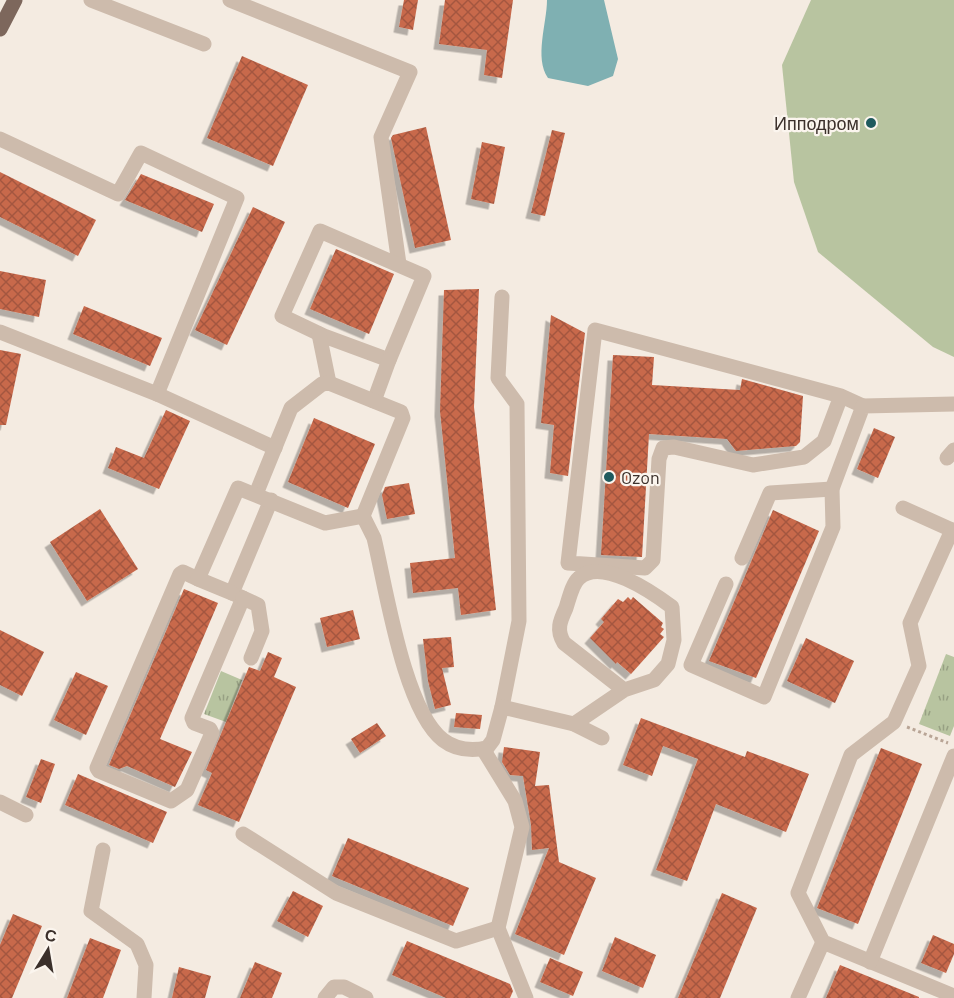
<svg xmlns="http://www.w3.org/2000/svg" width="954" height="998" font-family="Barlow,sans-serif">
<style>
.park{fill:url(#park-tufts)}
.garden{fill:#b8c4a0}
.water{fill:#7fb0b2}
.building{fill:url(#building-cross-hatch);filter:url(#shadow)}
.lines{fill:none;stroke-linecap:round;stroke-linejoin:round}
.path{stroke:#b9a596;stroke-width:3;stroke-dasharray:3 3;stroke-linecap:butt}
.minor{stroke:#cdbbac;stroke-width:15}
.major{stroke:#7d675c;stroke-width:15}
.poi-dot{fill:#1f5a5e;stroke:#fbf5ee;stroke-width:2}
.labels{text-anchor:middle;dominant-baseline:central;stroke-width:4.5;stroke-linejoin:round;paint-order:stroke}
.poi-label{font-size:18px;fill:#3b302b;stroke:#fbf5ee;text-anchor:end}
</style>
<defs>
<pattern id="park-tufts" width="24" height="20" patternUnits="userSpaceOnUse" patternTransform="scale(1.5)"><rect width="24" height="20" fill="#b8c4a0"/><path d="M3 7l-1-3M5 7V3M7 7l1-3M15 17l-1-3M17 17v-4M19 17l1-3" fill="none" stroke="#97a083"/></pattern>
<pattern id="building-cross-hatch" width="8" height="8" patternUnits="userSpaceOnUse" patternTransform="scale(1.5)"><rect width="8" height="8" fill="#c8694b"/><path d="M0 0l8 8M0 8l8-8" fill="none" stroke="#a4573f"/></pattern>
<filter id="shadow"><feDropShadow dx="-5.5" dy="5.5" stdDeviation="0" flood-color="#0004"/></filter>
</defs>
<rect width="100%" height="100%" fill="#f4ebe1"/>
<g class="park">
<polygon points="946,654 954,657 954,726 950,736 919,724"/>
<polygon points="221,671 242,680 226,722 204,714"/>
</g>
<polygon class="garden" points="811,0 954,0 954,357 933,347 818,252 794,182 782,65"/>
<path class="water" d="M 547,0 L 604,0 L 618,59 L 613,76 L 588,86 L 548,78 C 534,58 547,23 547,0 Z"/>
<g class="building">
<polygon points="404,0 418,0 413,30 399,27"/>
<polygon points="445,0 513,0 502,78 484,75 487,50 439,44"/>
<polygon points="242,56 308,85 273,166 207,138"/>
<polygon points="426,127 451,240 415,248 391,138 393,135"/>
<polygon points="552,130 565,133 545,216 531,213"/>
<polygon points="482,142 505,147 494,204 471,199"/>
<polygon points="0,172 96,220 78,256 0,217"/>
<polygon points="141,174 214,204 202,232 125,200"/>
<polygon points="253,207 285,222 227,345 195,330"/>
<polygon points="336,249 394,274 369,334 310,309"/>
<polygon points="0,271 46,280 39,317 0,309"/>
<polygon points="479,289 474,407 496,610 461,615 458,588 413,593 410,563 455,558 440,411 444,290"/>
<polygon points="84,306 162,338 150,366 73,334"/>
<polygon points="551,315 585,333 568,476 550,473 554,425 541,423"/>
<polygon points="0,350 21,354 6,425 0,425"/>
<polygon points="613,355 654,357 652,385 740,390 742,379 803,396 800,442 796,446 736,451 727,439 649,434 642,557 601,555"/>
<polygon points="166,410 190,421 159,489 108,468 116,447 144,458"/>
<polygon points="314,418 375,444 348,508 288,482"/>
<polygon points="874,428 895,437 878,478 857,469"/>
<polygon points="409,483 415,514 387,519 382,495 385,487"/>
<polygon points="100,509 138,569 87,601 50,542"/>
<polygon points="773,510 819,531 756,678 709,661"/>
<polygon points="184,589 218,603 160,739 192,752 175,787 127,766 119,769 109,765"/>
<polygon points="628,597 631,600 633,597 663,623 661,627 664,629 660,634 664,637 631,674 617,662 616,664 590,638 604,622 601,619 618,599 623,602"/>
<polygon points="353,610 360,639 327,647 320,618"/>
<polygon points="0,630 44,652 22,696 0,685"/>
<polygon points="451,637 454,667 442,668 451,705 435,709 428,681 423,639"/>
<polygon points="806,638 854,661 835,703 787,681"/>
<polygon points="268,652 282,658 274,677 296,687 239,822 198,805 212,773 206,770 249,667 260,671"/>
<polygon points="76,672 108,686 86,735 54,720"/>
<polygon points="456,713 482,715 480,729 454,727"/>
<polygon points="641,718 745,757 747,751 809,774 786,832 716,804 687,881 656,870 698,759 663,746 652,776 623,765"/>
<polygon points="377,723 386,736 360,753 351,739"/>
<polygon points="504,747 540,752 535,786 549,785 559,862 596,878 564,955 515,934 549,848 532,850 531,825 523,776 510,775 502,762"/>
<polygon points="881,748 922,764 858,924 817,908"/>
<polygon points="41,759 55,764 41,803 26,797"/>
<polygon points="78,774 167,812 153,843 65,805"/>
<polygon points="348,838 469,888 453,926 332,876"/>
<polygon points="293,891 323,906 308,937 277,921"/>
<polygon points="722,893 757,908 720,998 678,998"/>
<polygon points="13,914 42,926 12,998 0,998 0,945"/>
<polygon points="933,935 954,944 954,954 946,973 921,963"/>
<polygon points="615,937 656,955 643,988 602,971"/>
<polygon points="90,938 121,950 103,998 67,998"/>
<polygon points="407,941 510,984 513,991 510,998 446,998 392,975"/>
<polygon points="550,958 583,972 573,996 540,982"/>
<polygon points="255,962 282,973 272,998 240,998"/>
<polygon points="840,965 919,997 919,998 826,998"/>
<polygon points="179,967 211,976 205,998 172,998"/>
</g>
<g class="lines">
<polyline class="path" points="907,727 948,743"/>
<g class="minor">
<polyline points="91,0 204,44"/>
<polyline points="230,0 410,72 381,137 399,264"/>
<polyline points="0,139 118,194 141,153 237,198 157,394"/>
<polygon points="320,231 424,276 389,360 324,336 282,316"/>
<polyline points="502,297 498,378 517,404 519,621 502,707"/>
<polyline points="0,332 157,394 275,448"/>
<polyline points="319,334 329,383"/>
<polyline points="841,396 595,330 568,563 645,568 653,560 659,459 663,448 674,447 753,465 804,457 824,441 841,396 863,406"/>
<polyline points="374,401 389,360"/>
<polyline points="947,458 954,450"/>
<path d="M 256,494 L 291,408 L 322,384 L 329,383 L 401,412 L 403,418 L 363,516 L 374,538 C 386,588 404,710 443,740 C 456,750 472,751 487,748 L 493,740 L 502,707 L 574,724 L 602,738"/>
<polyline points="903,508 954,531"/>
<polyline points="952,530 910,623 919,666 894,722 851,755 798,893 823,942 954,996"/>
<polyline points="742,558 770,493 832,489"/>
<polyline points="198,579 183,572 180,574 97,768 99,771 171,801 187,790 212,733 210,729 194,723 192,718 243,598 232,593 271,500"/>
<polyline points="726,584 691,665 764,697 833,527 832,489 863,406 954,404"/>
<polyline points="232,593 198,579 238,488 325,523 363,516"/>
<polyline points="243,598 258,605 262,631 251,658"/>
<path d="M 574,724 L 624,690 L 654,680 L 668,664 L 674,640 L 672,607 C 652,592 601,557 579,578 C 572,584 569,599 566,608 C 560,621 556,630 564,643 L 624,690"/>
<polyline points="483,749 515,801 522,827 498,928 526,998"/>
<polyline points="0,802 26,815"/>
<polyline points="243,834 336,893 456,941 498,928"/>
<polyline points="103,850 91,911 137,944 146,965 144,998"/>
<polyline points="870,962 954,756"/>
<polyline points="325,998 334,987 344,987 366,998"/>
<polyline points="798,998 823,942"/>
</g>
<polyline class="major" points="0,29 15,0"/>
</g>
<g class="poi-dot">
<circle cx="871" cy="123" r="6"/>
<circle cx="609" cy="477" r="6"/>
</g>
<g class="labels">
<g class="poi-label">
<text x="859" y="123">Ипподром</text>
<text x="621" y="477" text-anchor="start">Ozon</text>
</g>
</g>
<g transform="translate(48 950) rotate(11)" stroke="#fbf5ee" stroke-width="4.5" paint-order="stroke">
<path d="M0-4.5L10 22L0 15L-10 22Z" fill="#3b302b"/>
<text y="-9" font-size="16" font-weight="bold" text-anchor="middle" fill="#3b302b">С</text>
</g>
</svg>
